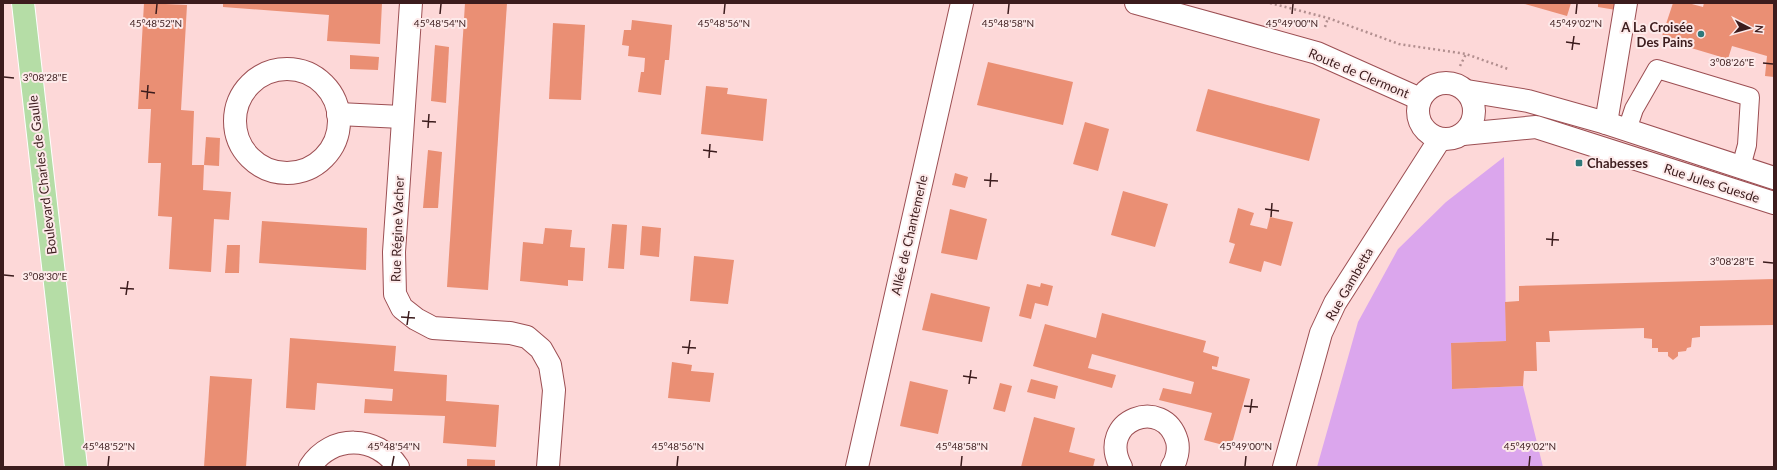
<svg xmlns="http://www.w3.org/2000/svg" width="1777" height="470" font-family="Lato,sans-serif">
<style>
.green{fill:#dba6ed}
.building{fill:#ea8f74}
.lines{fill:none;stroke-linecap:round;stroke-linejoin:round}
.lane-casing{stroke:#9c4f53;stroke-width:20}
.street-casing{stroke:#9c4f53;stroke-width:24}
.secondary-casing{stroke:#9c4f53;stroke-width:24}
.primary-casing{stroke:#fff;stroke-width:24}
.path{stroke:#b28f8f;stroke-width:2.5;stroke-dasharray:2 3;stroke-linecap:butt}
.lane{stroke:#fff;stroke-width:18}
.street{stroke:#fff;stroke-width:22}
.secondary{stroke:#fff;stroke-width:22}
.primary{stroke:#b5dda6;stroke-width:22}
.ticks{fill:none;stroke:#3c1c1d;stroke-width:1.5}
.poi-dot{fill:#2f797a;stroke:#fdeaea;stroke-width:1.5}
.labels{text-anchor:middle;dominant-baseline:central;stroke-width:4;stroke-linejoin:round;paint-order:stroke}
.poi-label{font-size:13px;font-weight:bold;fill:#3c1c1d;stroke:#fdeaea;text-anchor:end}
.street-label{font-size:13px;fill:#3c1c1d;stroke:#fdeaea}
.ticks-label{font-size:10px;text-anchor:middle;fill:#3c1c1d;stroke:#fdeaea;stroke-width:4;stroke-linejoin:round;paint-order:stroke}
</style>
<rect width="100%" height="100%" fill="#fdd8d8"/>
<polygon class="green" points="1504,157 1506,341 1451,343 1452,389 1523,386 1543,467 1317,467 1358,322 1398,249 1446,202"/>
<g class="building">
<polygon points="144,3 187,5 181,110 194,111 192,165 204,165 203,190 231,192 229,220 214,219 211,272 169,269 172,217 158,216 161,163 148,163 151,109 138,109"/>
<polygon points="223,3 382,3 380,44 327,41 329,15 223,7"/>
<polygon points="465,3 507,3 488,290 447,287"/>
<polygon points="1521,3 1571,3 1567,16"/>
<polygon points="1598,3 1617,3 1616,10 1598,7"/>
<polygon points="1673,3 1688,3 1703,7 1704,3 1774,3 1774,77 1765,76 1767,56 1732,46 1728,59 1661,39"/>
<polygon points="632,20 672,25 669,60 665,60 661,95 638,92 641,72 644,72 645,58 628,56 629,46 622,45 624,30 631,30"/>
<polygon points="553,23 585,25 581,100 549,99"/>
<polygon points="435,45 449,47 446,103 431,101"/>
<polygon points="350,55 379,57 378,70 350,69"/>
<polygon points="988,62 1073,82 1063,125 977,105"/>
<polygon points="706,86 728,88 727,94 767,99 763,141 701,134"/>
<polygon points="1208,89 1320,119 1309,161 1196,131"/>
<polygon points="1085,122 1109,129 1098,171 1073,164"/>
<polygon points="206,137 220,138 219,166 204,165"/>
<polygon points="428,150 442,152 438,208 423,208"/>
<polygon points="955,173 968,177 965,188 952,185"/>
<polygon points="1123,191 1168,204 1155,247 1111,235"/>
<polygon points="1238,208 1254,213 1250,225 1267,229 1270,217 1293,222 1281,266 1264,261 1261,272 1229,263 1235,244 1229,242"/>
<polygon points="950,209 987,219 977,260 941,253"/>
<polygon points="262,221 367,228 366,270 259,263"/>
<polygon points="612,224 627,225 624,269 608,268"/>
<polygon points="642,226 661,228 659,257 640,255"/>
<polygon points="545,228 572,230 570,247 585,248 583,281 568,280 568,286 520,281 523,242 543,244"/>
<polygon points="227,245 240,245 239,273 225,273"/>
<polygon points="694,256 734,260 728,304 690,301"/>
<polygon points="1774,279 1774,325 1700,326 1700,337 1692,338 1691,347 1687,348 1686,351 1678,352 1678,356 1673,360 1668,356 1668,352 1658,352 1658,348 1652,348 1652,339 1644,338 1644,328 1549,331 1550,342 1536,342 1537,371 1524,371 1523,386 1452,389 1451,343 1506,341 1505,302 1519,301 1519,286"/>
<polygon points="1041,283 1053,286 1048,306 1035,303 1031,319 1019,316 1027,284 1040,287"/>
<polygon points="931,293 990,307 982,342 922,330"/>
<polygon points="1102,313 1206,341 1203,352 1219,357 1217,367 1212,366 1212,369 1250,379 1231,447 1204,440 1212,413 1159,400 1163,388 1191,394 1194,382 1092,354 1088,368 1116,375 1112,388 1033,366 1045,324 1096,338"/>
<polygon points="290,338 396,346 394,371 447,375 446,401 499,405 496,447 443,443 445,416 364,413 365,399 392,401 393,389 317,383 315,410 286,408"/>
<polygon points="672,362 692,365 691,371 714,373 710,402 668,398"/>
<polygon points="210,376 252,379 246,467 204,467"/>
<polygon points="1031,379 1058,386 1055,399 1027,392"/>
<polygon points="910,381 948,390 938,434 900,426"/>
<polygon points="1000,383 1012,386 1005,412 993,409"/>
<polygon points="1034,417 1075,428 1069,452 1095,459 1093,467 1021,467"/>
<polygon points="467,459 495,460 495,467 467,467"/>
</g>
<g class="lines">
<g class="lane-casing">
<polyline id="lane" points="1627,130 1634,109 1657,69 1750,97 1747,145 1741,167"/>
</g>
<g class="street-casing">
<g id="street">
<polyline points="411,3 394,252 395,294 402,308 416,319 433,328 510,333 527,337 541,349 550,365 554,390 548,467"/>
<circle cx="287" cy="121" r="52"/>
<polyline points="338,114 402,117"/>
<polyline points="1606,123 1626,3"/>
<path d="M 310,467 C 331,434 377,435 398,467"/>
<polyline points="857,467 962,3"/>
<path d="M 1121,467 C 1096,420 1164,395 1177,441 C 1179,449 1177,460 1172,467"/>
<polyline points="1284,467 1321,333 1335,303 1440,139"/>
</g>
</g>
<g class="secondary-casing">
<g id="secondary">
<polyline points="1136,3 1317,53 1420,99"/>
<circle cx="1446" cy="111" r="28"/>
<polyline points="1467,91 1528,101 1606,123 1774,178"/>
<polyline points="1463,134 1536,127 1774,203"/>
</g>
</g>
<g class="primary-casing">
<polyline id="primary" points="23,3 76,467"/>
</g>
<g class="path">
<polyline points="1270,3 1328,18 1399,44 1466,54 1508,69"/>
<polyline points="1325,27 1328,18"/>
<polyline points="1460,66 1466,54"/>
</g>
<use href="#lane" class="lane"/>
<use href="#street" class="street"/>
<use href="#secondary" class="secondary"/>
<use href="#primary" class="primary"/>
</g>
<path class="ticks" d="M 156,14 L 157,4M 440,14 L 441,4M 724,14 L 725,4M 1008,14 L 1009,4M 1292,14 L 1293,4M 1576,14 L 1577,4M 1566,42 L 1580,44M 1572,50 L 1574,36M 1763,63 L 1773,64M 4,77 L 14,78M 141,91 L 155,93M 147,99 L 148,85M 422,121 L 436,122M 428,128 L 429,114M 703,150 L 717,152M 709,158 L 710,144M 984,180 L 998,181M 990,187 L 991,173M 1265,209 L 1279,211M 1271,217 L 1272,203M 1546,239 L 1559,240M 1552,246 L 1553,232M 1763,262 L 1773,263M 4,275 L 14,276M 120,288 L 134,289M 126,295 L 128,281M 401,317 L 415,318M 407,325 L 409,311M 682,347 L 696,348M 688,354 L 690,340M 963,376 L 977,378M 969,384 L 971,370M 1244,406 L 1258,407M 1250,413 L 1252,399M 108,466 L 109,456M 392,466 L 394,456M 677,466 L 678,456M 961,466 L 962,456M 1245,466 L 1246,456M 1529,466 L 1530,456"/>
<g class="poi-dot">
<circle cx="1701" cy="34" r="4"/>
<rect x="1575" y="159" width="8" height="8" rx="2"/>
</g>
<g class="labels">
<g class="poi-label">
<text x="1693" y="27">A La Croisée<tspan x="1693" dy="15">Des Pains</tspan></text>
<text x="1587" y="163" text-anchor="start">Chabesses</text>
</g>
<g class="street-label">
<text transform="translate(1359 73) rotate(23)">Route de Clermont</text>
<text transform="translate(42 175) rotate(-97)">Boulevard Charles de Gaulle</text>
<text transform="translate(1712 183) rotate(18)">Rue Jules Guesde</text>
<text transform="translate(397 229) rotate(-88)">Rue Régine Vacher</text>
<text transform="translate(909 235) rotate(-77)">Allée de Chantemerle</text>
<text transform="translate(1349 284) rotate(-60)">Rue Gambetta</text>
</g>
</g>
<g class="ticks-label">
<text x="156" y="27">45°48'52"N</text>
<text x="440" y="27">45°48'54"N</text>
<text x="724" y="27">45°48'56"N</text>
<text x="1008" y="27">45°48'58"N</text>
<text x="1292" y="27">45°49'00"N</text>
<text x="1576" y="27">45°49'02"N</text>
<text x="1732" y="66">3°08'26"E</text>
<text x="45" y="81">3°08'28"E</text>
<text x="1732" y="265">3°08'28"E</text>
<text x="45" y="280">3°08'30"E</text>
<text x="109" y="450">45°48'52"N</text>
<text x="394" y="450">45°48'54"N</text>
<text x="678" y="450">45°48'56"N</text>
<text x="962" y="450">45°48'58"N</text>
<text x="1246" y="450">45°49'00"N</text>
<text x="1530" y="450">45°49'02"N</text>
</g>
<rect width="1777" height="470" fill="none" stroke="#3c1c1d" stroke-width="8"/>
<g transform="translate(1749 28) rotate(96)" stroke="#fdeaea" stroke-width="3" paint-order="stroke">
<path d="M0-3L7 15L0 10L-7 15Z" fill="#3c1c1d"/>
<text y="-6" font-size="11" font-weight="bold" text-anchor="middle" fill="#3c1c1d">N</text>
</g>
</svg>
